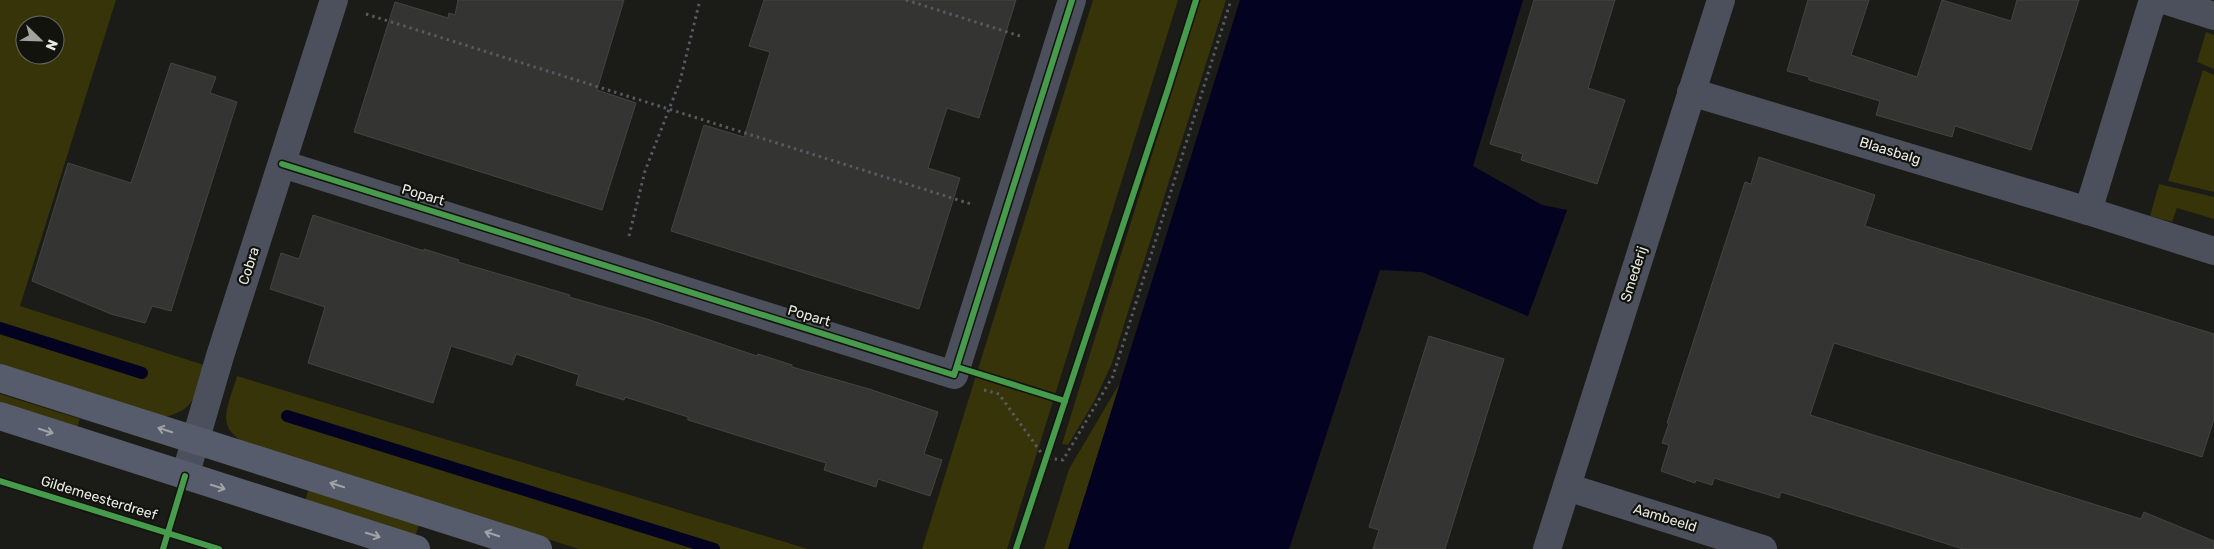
<svg xmlns="http://www.w3.org/2000/svg" width="2214" height="549" font-family="Rubik,sans-serif">
<style>
.green{fill:#363408;fill-rule:evenodd}
.water{fill:#030221}
.lines{fill:none;stroke-linecap:round;stroke-linejoin:round}
.stream{stroke:#030221;stroke-width:12}
.building{fill:#343432;stroke:#444441}
.path{stroke:#575a61;stroke-width:3;stroke-dasharray:2.5 4;stroke-linecap:butt}
.street{stroke:#4c505c;stroke-width:28}
.secondary{stroke:#565c6b;stroke-width:28}
.cycleway-casing{stroke:#13130e;stroke-width:9}
.cycleway{stroke:#469c4c;stroke-width:6}
.oneway{stroke:#a0a3a8}
.labels{text-anchor:middle;dominant-baseline:central;stroke-width:4.5;stroke-linejoin:round;paint-order:stroke}
.street-label{font-size:14px;fill:#eaeae6;stroke:#13130e}
</style>
<rect width="100%" height="100%" fill="#1b1b17"/>
<g class="green">
<path d="M 0,0 L 116,0 L 20,306 L 204,365 C 194,397 197,409 162,418 L 0,368 ZM 25,25 L 55,25 L 55,55 L 25,55 Z"/>
<polygon points="1093,0 1178,0 1007,549 922,549"/>
<polygon points="1200,0 1226,0 1112,363 1095,400 1068,445 1062,444"/>
<polygon points="2206,32 2214,35 2214,69 2197,62"/>
<polygon points="2203,70 2214,75 2214,192 2168,181"/>
<polygon points="2159,184 2214,197 2214,219 2177,208 2172,222 2150,216"/>
<path d="M 237,376 L 808,549 L 579,549 L 246,445 C 240,440 229,433 227,424 C 223,411 234,389 237,376 Z"/>
<polygon points="1121,381 1068,549 1044,549 1069,469"/>
<polygon points="0,394 80,419 76,430 0,406"/>
<polygon points="308,490 419,525 415,537 305,502"/>
</g>
<polygon class="water" points="1240,0 1523,0 1473,166 1542,205 1567,210 1528,316 1422,272 1380,270 1289,549 1068,549"/>
<g class="lines">
<g class="stream">
<polyline points="0,328 142,373"/>
<polyline points="287,416 714,549"/>
</g>
</g>
<g class="building">
<polygon points="458,0 624,0 597,90 636,103 602,210 354,132 395,2 448,18 449,13 455,15"/>
<polygon points="764,0 1016,0 979,118 947,108 928,168 960,178 919,309 671,231 704,125 744,137 770,52 749,46"/>
<polygon points="1534,0 1615,0 1588,88 1625,100 1597,184 1521,160 1523,154 1490,144"/>
<polygon points="1808,0 1869,0 1851,55 1917,77 1942,0 2011,21 2017,0 2079,0 2031,150 1955,126 1952,137 1876,115 1880,101 1809,80 1809,77 1787,71"/>
<polygon points="171,63 216,77 210,93 237,102 171,311 152,306 145,323 111,314 32,281 68,163 131,183"/>
<polygon points="1759,157 1875,195 1865,226 2214,334 2214,419 2202,457 1834,343 1810,415 2141,519 2144,512 2214,541 2214,549 1963,549 1781,492 1779,498 1714,478 1712,485 1696,480 1695,483 1661,471 1669,445 1662,443 1669,423 1667,423 1745,182 1751,184"/>
<polygon points="313,215 424,251 424,249 459,260 458,262 570,295 569,297 647,319 757,356 758,354 792,365 792,367 869,389 938,412 924,454 942,460 930,496 878,479 876,487 824,470 826,463 688,420 688,417 625,397 624,400 576,385 579,375 516,354 512,365 451,346 433,403 308,363 325,307 270,289 281,253 299,259"/>
<polygon points="1429,336 1504,359 1445,549 1373,549 1379,530 1369,527"/>
</g>
<g class="lines">
<g class="path">
<polyline points="906,0 1023,37"/>
<polyline points="366,14 971,204"/>
<polyline points="629,236 645,171 680,81 700,0"/>
<polyline points="984,390 999,394 1045,458 1063,460 1113,376 1231,0"/>
</g>
<g class="street">
<polyline points="2153,0 2088,211 2214,251"/>
<polyline points="2164,0 2214,16"/>
<polyline points="1691,92 2088,211"/>
<polyline points="282,164 954,375 1072,0"/>
<polyline points="185,476 220,356 334,0"/>
<polyline points="1567,487 1763,549"/>
<polyline points="1547,549 1721,0"/>
</g>
<g class="secondary">
<polyline points="0,378 538,549"/>
<polyline points="0,416 416,549"/>
</g>
<g class="cycleway-casing">
<g id="cycleway">
<polyline points="282,164 954,375 1072,0"/>
<polyline points="957,367 1065,401"/>
<polyline points="0,481 219,549"/>
<polyline points="163,549 185,476"/>
<polyline points="1016,549 1168,89 1196,0"/>
</g>
</g>
<use href="#cycleway" class="cycleway"/>
</g>
<defs><path id="oneway-shaft" d="M-6 0H5M1.5-3L5.5 0L1.5 3" fill="none" stroke-width="1.6" stroke-linecap="round" stroke-linejoin="round" transform="scale(1.25)"/></defs>
<g class="oneway">
<use href="#oneway-shaft" transform="translate(165 430) rotate(-162)"/>
<use href="#oneway-shaft" transform="translate(46 431) rotate(18)"/>
<use href="#oneway-shaft" transform="translate(337 485) rotate(-162)"/>
<use href="#oneway-shaft" transform="translate(218 487) rotate(17)"/>
<use href="#oneway-shaft" transform="translate(492 534) rotate(-162)"/>
<use href="#oneway-shaft" transform="translate(373 535) rotate(17)"/>
</g>
<g class="labels">
<g class="street-label">
<text transform="translate(1890 151) rotate(17)">Blaasbalg</text>
<text transform="translate(423 195) rotate(17)">Popart</text>
<text transform="translate(249 266) rotate(-72)">Cobra</text>
<text transform="translate(1634 274) rotate(-72)">Smederij</text>
<text transform="translate(809 316) rotate(17)">Popart</text>
<text transform="translate(99 498) rotate(17)">Gildemeesterdreef</text>
<text transform="translate(1665 518) rotate(17)">Aambeeld</text>
</g>
</g>
<g transform="translate(40 40) rotate(113)"><circle r="24" fill="#13130e" stroke="#696964"/>
<path d="M0-4L9 19L0 12L-9 19Z" fill="#a2a29e"/>
<text y="-8" font-size="14" font-weight="bold" text-anchor="middle" fill="#eaeae6">N</text>
</g>
</svg>
